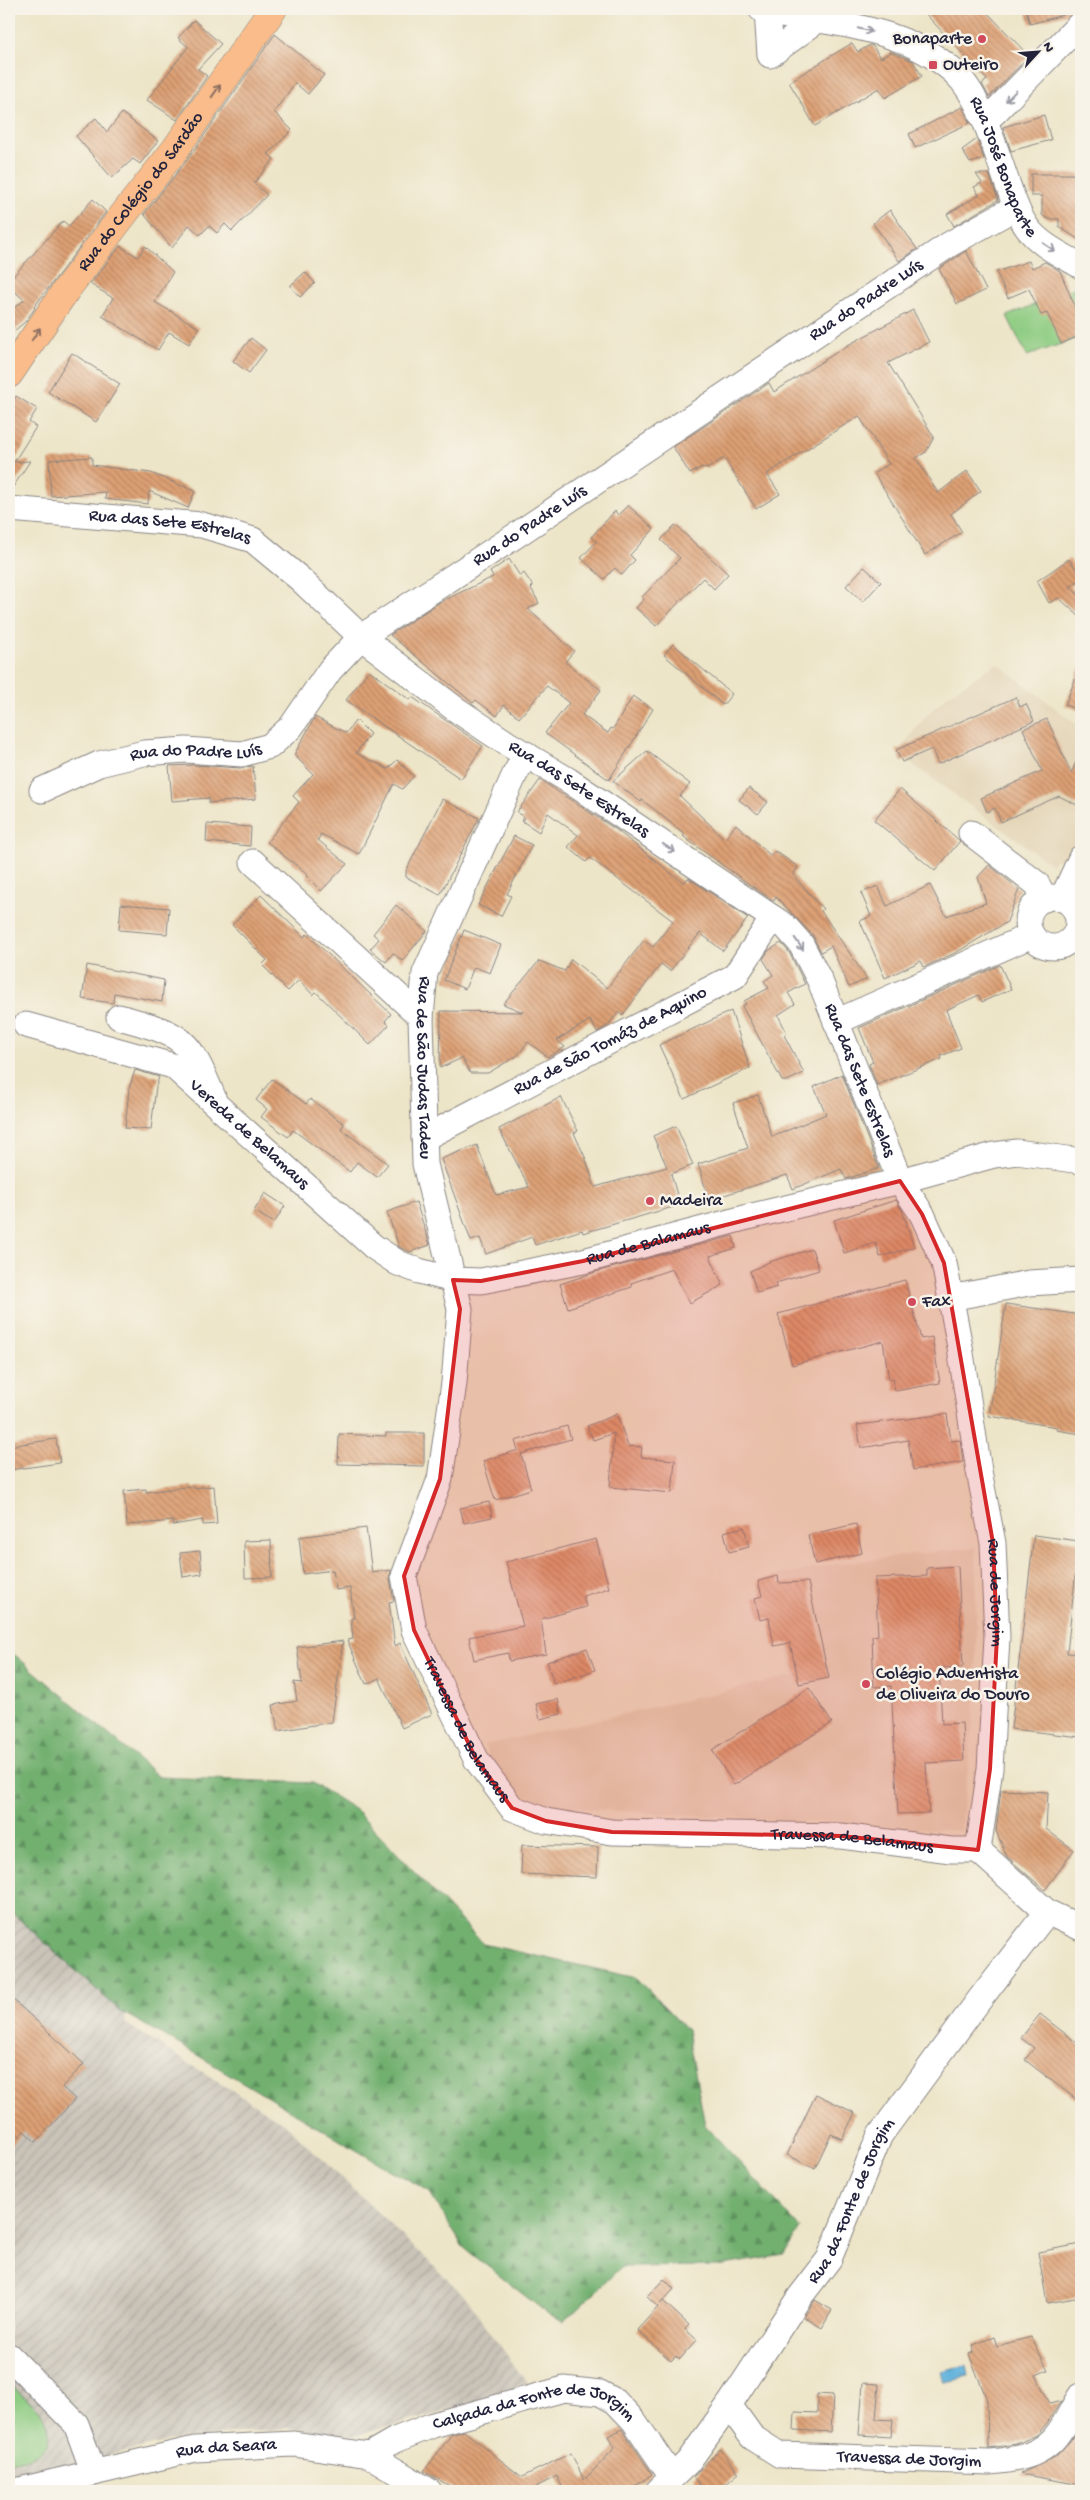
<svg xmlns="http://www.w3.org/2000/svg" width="1090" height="2500" font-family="'Gochi Hand',sans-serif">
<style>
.built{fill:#e4d5b7}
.industrial{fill:url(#industrial-furrows)}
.green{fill:#8ecc82;stroke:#58775e}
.forest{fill:url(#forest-firs);stroke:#4a6956}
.water{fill:url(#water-ripples);stroke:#406a8b}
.building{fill:url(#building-back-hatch)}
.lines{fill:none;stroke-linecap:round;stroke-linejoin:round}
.minor-casing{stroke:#888482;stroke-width:27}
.major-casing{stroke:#888482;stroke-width:29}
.minor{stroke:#fff;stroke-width:25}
.major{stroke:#f9bc8a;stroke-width:28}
.oneway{stroke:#9c9ca7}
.oneway2{stroke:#8e6f62}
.marked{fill:#d62828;fill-opacity:0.2;stroke:#d62828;stroke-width:4;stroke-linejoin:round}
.poi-dot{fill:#d1495b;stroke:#f7f3e8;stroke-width:2}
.labels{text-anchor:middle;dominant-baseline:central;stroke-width:5;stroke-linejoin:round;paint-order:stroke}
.poi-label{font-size:18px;fill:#22223b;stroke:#f7f3e8;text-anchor:start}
.street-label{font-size:18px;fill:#22223b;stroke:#f7f3e8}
</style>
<defs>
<pattern id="industrial-furrows" width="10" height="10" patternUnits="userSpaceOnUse" patternTransform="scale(1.25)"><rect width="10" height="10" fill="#c9c3b8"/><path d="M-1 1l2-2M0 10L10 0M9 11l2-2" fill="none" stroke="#aca79f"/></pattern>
<pattern id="forest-firs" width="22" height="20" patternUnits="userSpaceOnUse" patternTransform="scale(1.25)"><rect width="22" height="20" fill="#72b070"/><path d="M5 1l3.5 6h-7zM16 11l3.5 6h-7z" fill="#5d8f5d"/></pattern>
<pattern id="water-ripples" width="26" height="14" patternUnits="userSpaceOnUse" patternTransform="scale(1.25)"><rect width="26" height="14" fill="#5fb1db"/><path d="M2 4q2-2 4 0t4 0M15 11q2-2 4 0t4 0" fill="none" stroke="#4e90b3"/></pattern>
<pattern id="building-back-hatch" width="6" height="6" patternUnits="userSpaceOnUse" patternTransform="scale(1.25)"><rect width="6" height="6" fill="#dda074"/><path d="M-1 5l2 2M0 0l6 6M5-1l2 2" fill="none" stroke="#b38260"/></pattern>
</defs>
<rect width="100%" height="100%" fill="#f7f3e8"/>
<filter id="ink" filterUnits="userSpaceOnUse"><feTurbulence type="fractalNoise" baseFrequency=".02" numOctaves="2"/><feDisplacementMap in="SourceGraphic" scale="10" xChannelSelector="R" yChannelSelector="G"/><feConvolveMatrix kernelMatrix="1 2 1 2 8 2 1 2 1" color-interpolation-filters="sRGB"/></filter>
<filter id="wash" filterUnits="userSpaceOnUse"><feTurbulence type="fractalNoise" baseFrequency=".0096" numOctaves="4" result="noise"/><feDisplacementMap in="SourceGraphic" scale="20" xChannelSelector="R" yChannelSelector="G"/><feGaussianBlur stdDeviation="1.12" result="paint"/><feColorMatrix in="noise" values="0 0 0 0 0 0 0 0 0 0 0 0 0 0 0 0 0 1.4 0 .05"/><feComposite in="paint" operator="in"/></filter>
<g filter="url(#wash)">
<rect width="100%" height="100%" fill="#ede5c8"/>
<g class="built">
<polygon points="997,663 1081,728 1081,847 1071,869 1056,859 1052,865 897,753 925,717 947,696"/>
<polygon points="976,1547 976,1692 961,1831 550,1807 528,1801 508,1787 492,1765 485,1745 793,1676 776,1576 838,1564"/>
</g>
<polygon class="industrial" points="9,1895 132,1934 125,2023 284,2123 465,2296 531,2389 353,2436 287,2428 173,2440 26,2476 28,2491 9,2491"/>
<g class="green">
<polygon points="1081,285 1081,337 1027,356 1007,316"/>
<path d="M 9,2383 C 20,2394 37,2406 45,2419 C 52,2431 50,2449 35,2455 C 27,2459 17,2460 9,2462 Z"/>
</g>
<polygon class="forest" points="9,1650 159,1777 313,1783 357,1811 483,1944 637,1978 687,2030 705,2125 800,2228 784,2255 718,2266 621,2267 565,2321 548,2314 463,2247 429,2191 383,2166 177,2043 120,2011 9,1910"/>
<polygon class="water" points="967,2365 969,2377 944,2382 941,2371"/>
<g id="blocks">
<g class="building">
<polygon points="921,9 984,9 1029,56 989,97 982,84 987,80"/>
<polygon points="1026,9 1070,9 1070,13 1030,24"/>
<polygon points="194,20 221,44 198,69 207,76 177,120 147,100 188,47 178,38"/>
<polygon points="275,34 324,75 308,94 295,83 274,112 292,130 268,154 274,159 254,183 267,195 232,231 225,224 217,233 209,226 200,235 189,225 172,248 144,214 187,160"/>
<polygon points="852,43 858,52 870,45 873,46 880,58 891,52 901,56 913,61 922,76 885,98 879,88 815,126 789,82"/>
<polygon points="962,107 970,123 915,148 909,134"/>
<polygon points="122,113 158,141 140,164 133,159 112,178 76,136 96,118 107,132"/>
<polygon points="1044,115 1051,140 1011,151 1003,127"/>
<polygon points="977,139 984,159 970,163 962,150"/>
<polygon points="976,174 989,174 998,200 954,226 947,214 979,195 974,187 982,183"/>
<polygon points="1031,174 1081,174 1081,241 1059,227 1059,219 1048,219 1042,215 1042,196 1031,196"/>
<polygon points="93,199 106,212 34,307 35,308 25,322 9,335 9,312 24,300 9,286 9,281 63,221 69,226"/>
<polygon points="890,210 917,249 899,261 873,223"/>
<polygon points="120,246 138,257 145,246 173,272 155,302 199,328 189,344 169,332 158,350 102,316 113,298 90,284"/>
<polygon points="966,251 986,290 957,304 939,269"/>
<polygon points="1029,261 1032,268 1045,262 1060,271 1081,321 1081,335 1061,344 1047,313 1041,315 1029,289 1008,298 996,272"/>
<polygon points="305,272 315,283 300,297 290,286"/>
<polygon points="913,310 929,342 888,363 934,437 926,452 916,458 938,493 967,471 981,491 951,514 962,532 925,555 874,473 889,464 859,416 767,474 780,494 756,509 724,458 707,469 702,467 690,474 673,447 769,383 774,392 848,345"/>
<polygon points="251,338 266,350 249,373 233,361"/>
<polygon points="72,353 120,384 96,422 48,392"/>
<polygon points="16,396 37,409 29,422 36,427 14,462 30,461 9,493 9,408"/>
<polygon points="92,457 92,465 151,473 195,491 188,508 149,491 148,504 105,499 106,492 51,496 49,460"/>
<polygon points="628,505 654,529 630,555 635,560 622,575 615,568 604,579 581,558 596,542 591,537 615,511 618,515"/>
<polygon points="675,525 728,574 714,589 703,578 656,626 636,608 644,599 642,597 680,558 661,540"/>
<polygon points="509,559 520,576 524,573 533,586 531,588 539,603 528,609 574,651 565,662 601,690 582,715 608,733 611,728 613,729 633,696 653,709 609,780 545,733 569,703 547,686 519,718 504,705 497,716 476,700 473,703 390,635 440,602 493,577 490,572"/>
<polygon points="1069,559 1081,576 1081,579 1070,587 1081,597 1081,618 1059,598 1049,603 1037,581"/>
<polygon points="864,567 881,582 863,602 846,586"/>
<polygon points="673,644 732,694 723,705 664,655"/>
<polygon points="1080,667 1081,667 1081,711 1065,705"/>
<polygon points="369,670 410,700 412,697 483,746 461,779 346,700"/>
<polygon points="1016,697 1020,707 1026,704 1034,721 938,764 932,749 902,762 896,750"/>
<polygon points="315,717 346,733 356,720 370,734 356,753 388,769 397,760 414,776 402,789 394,784 359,854 321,834 318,840 347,864 321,891 306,876 307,874 267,842 299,802 293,796 313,774 294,755"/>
<polygon points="1047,719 1071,773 1081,752 1081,807 1059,796 1001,822 995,808 987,812 981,798 1042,771 1023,729"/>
<polygon points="647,751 690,784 680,796 725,839 736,824 771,856 775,851 798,867 793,875 823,909 821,911 867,979 849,987 831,946 821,952 812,934 776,897 774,901 753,887 689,841 683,836 685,834 642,800 641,802 613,781"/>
<polygon points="193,765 241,768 253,766 256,799 209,803 209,798 172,801 169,766"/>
<polygon points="540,780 615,829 684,883 688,878 748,918 723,951 700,933 670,971 661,964 622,1016 619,1012 607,1026 597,1032 590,1020 557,1040 565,1047 548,1057 528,1042 517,1056 488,1073 470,1073 462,1058 440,1068 441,1011 523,1012 503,1004 539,961 565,971 571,959 607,988 644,940 653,947 673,921 590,858 586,862 568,847 578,835 548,813 539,832 522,821 524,817 517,812"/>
<polygon points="749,788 768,802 758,814 739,800"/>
<polygon points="900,789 960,841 935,871 874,820"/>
<polygon points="442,799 479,818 440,895 406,877 406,871"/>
<polygon points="207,824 251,827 250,846 206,842"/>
<polygon points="514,836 532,845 507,894 511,896 501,916 478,905"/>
<polygon points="989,865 1019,889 1007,922 957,952 924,967 921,961 885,978 860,921 871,916 861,893 878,886 887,906 930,885 946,916 986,903 978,877"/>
<polygon points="261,895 304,937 307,934 391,1014 385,1021 389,1025 370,1045 316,992 313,995 299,980 288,991 262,965 267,960 232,925"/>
<polygon points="121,904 169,908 167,934 119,930"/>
<polygon points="396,905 427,931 402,961 393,953 386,962 370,949 379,939 373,934"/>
<polygon points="464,930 501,945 490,973 474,967 465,989 444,980"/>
<polygon points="781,943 789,952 805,984 788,993 795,1004 778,1015 787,1033 784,1035 804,1073 787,1081 782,1081 742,1006 746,1004 744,1001 769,988 764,981 773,975 763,959 768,951"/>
<polygon points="87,965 164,980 162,1002 114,993 113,1003 82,999"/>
<polygon points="1000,965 1011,989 982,1002 979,995 946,1010 961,1048 941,1056 942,1059 877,1085 869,1064 873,1062 859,1028"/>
<polygon points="731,1011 750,1068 684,1099 659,1045"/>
<polygon points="135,1070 159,1077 156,1086 151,1130 125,1128 129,1089"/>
<polygon points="842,1074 879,1168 846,1179 841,1169 793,1189 787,1175 709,1200 698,1164 748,1148 733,1103 758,1095 772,1137 826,1114 814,1087"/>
<polygon points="272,1079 306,1104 310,1099 344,1124 341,1129 388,1164 377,1177 357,1162 350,1172 293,1130 288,1137 261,1117 267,1109 256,1100"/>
<polygon points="561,1097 578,1131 574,1133 585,1157 595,1187 667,1167 653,1136 676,1126 693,1165 671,1174 680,1205 583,1233 582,1230 535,1245 532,1237 486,1254 480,1238 471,1241 441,1159 477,1145 496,1195 529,1187 499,1129"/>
<polygon points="265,1193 285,1206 274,1223 254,1211"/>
<polygon points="896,1200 902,1210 914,1247 880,1257 876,1243 844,1253 834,1220"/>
<polygon points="416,1202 430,1245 410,1252 399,1247 387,1212"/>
<polygon points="733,1236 736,1248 710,1256 723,1285 690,1303 672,1269 631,1283 632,1287 568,1308 560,1284 599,1271"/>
<polygon points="812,1249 819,1270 776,1283 777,1287 757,1293 750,1271 769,1262"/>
<polygon points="905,1280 921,1339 932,1337 940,1383 895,1391 893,1379 889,1380 883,1341 792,1365 778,1314"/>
<polygon points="1006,1304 1081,1315 1081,1434 1056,1430 1057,1427 989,1416"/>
<polygon points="616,1412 628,1446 642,1447 641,1457 675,1460 672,1493 610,1487 614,1433 593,1440 587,1426 615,1415"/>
<polygon points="947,1414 951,1441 960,1440 963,1462 913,1470 908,1440 861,1448 857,1425"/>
<polygon points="567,1426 571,1439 521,1454 531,1489 495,1500 483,1461 518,1450 515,1441"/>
<polygon points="386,1433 424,1433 424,1466 338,1464 339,1434 386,1436"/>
<polygon points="56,1439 60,1463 9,1470 9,1446"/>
<polygon points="192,1486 192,1488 214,1486 217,1524 203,1525 203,1520 173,1525 173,1521 127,1525 124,1491 146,1489 146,1492"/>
<polygon points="489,1502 492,1517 464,1523 460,1508"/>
<polygon points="856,1524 862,1553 815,1564 808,1535"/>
<polygon points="744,1527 749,1547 729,1552 724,1532"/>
<polygon points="366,1528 372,1573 391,1570 390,1579 394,1601 389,1602 395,1646 400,1643 432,1714 402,1728 379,1678 366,1684 347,1640 353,1639 351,1618 354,1618 350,1588 336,1590 333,1570 303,1574 299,1537"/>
<polygon points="1034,1535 1079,1541 1067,1653 1081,1654 1081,1737 1011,1729"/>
<polygon points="596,1539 609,1588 583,1596 586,1607 541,1619 546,1654 509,1661 508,1653 474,1660 469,1637 523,1626 506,1562"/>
<polygon points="271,1540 272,1577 245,1578 244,1541"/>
<polygon points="200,1551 202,1574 183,1577 180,1553"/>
<polygon points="958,1566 963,1667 939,1668 942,1724 962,1723 964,1761 926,1763 929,1813 898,1814 891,1686 874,1687 872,1636 878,1635 875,1578 927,1576 927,1568"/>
<polygon points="778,1576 779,1583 808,1582 829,1678 799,1684 790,1643 774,1646 769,1618 760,1620 755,1598 762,1596 758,1581"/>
<polygon points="343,1641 332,1722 278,1731 273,1705 297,1701 294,1682 302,1683 297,1647"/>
<polygon points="587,1648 595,1670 554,1684 547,1662"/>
<polygon points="809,1688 832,1723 734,1785 712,1750"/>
<polygon points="558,1699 561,1714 540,1719 536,1704"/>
<polygon points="1001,1790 1048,1792 1046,1829 1074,1850 1045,1890 1007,1857 996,1831"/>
<polygon points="522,1845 598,1847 597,1877 521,1874"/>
<polygon points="9,1996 84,2064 62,2087 75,2099 36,2142 24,2131 9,2148"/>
<polygon points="1040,2014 1081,2046 1081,2103 1025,2060 1034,2048 1021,2038"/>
<polygon points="816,2094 855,2113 842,2139 831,2134 815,2168 787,2155"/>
<polygon points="1081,2244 1081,2297 1047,2303 1038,2252"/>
<polygon points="664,2279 674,2289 660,2304 663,2301 689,2325 685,2329 697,2340 680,2359 676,2356 671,2361 637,2330 658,2307 647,2297"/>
<polygon points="815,2300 832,2310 822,2328 804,2317"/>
<polygon points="994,2337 997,2346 1031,2337 1048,2370 1036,2375 1050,2404 1061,2401 1047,2423 1037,2435 1016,2444 988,2448 987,2400 969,2354 974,2352 973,2345"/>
<polygon points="863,2383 879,2384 876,2419 893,2420 891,2437 859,2435"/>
<polygon points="817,2394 833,2395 831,2432 794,2430 795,2412 817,2413"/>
<polygon points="1081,2423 1081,2485 1020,2474 1055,2457 1070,2441"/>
<polygon points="622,2429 652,2474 629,2491 564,2491 557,2476 536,2487 541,2491 458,2491 424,2471 451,2435 464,2431 522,2477 571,2453 584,2480 615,2448 608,2436"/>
<polygon points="720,2449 739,2473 718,2491 705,2491 693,2477"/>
</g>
</g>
</g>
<g filter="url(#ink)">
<use href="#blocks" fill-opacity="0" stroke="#888482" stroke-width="1"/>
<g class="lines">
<g class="minor-casing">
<g id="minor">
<path id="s1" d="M 761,9 C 779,17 798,17 817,20 C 866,27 916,38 954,72 C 982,97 996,153 1009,188 C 1014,201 1018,215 1026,226 C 1039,245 1062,255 1081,266"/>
<polyline points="767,11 770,55 823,16"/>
<polyline points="981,114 994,113 1081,23"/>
<path id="s2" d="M 9,509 L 202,525 L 253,540 L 300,579 L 361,637 L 454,708 L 508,744 L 568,780 L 773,918 L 785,926 L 801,944 L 820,981 L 900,1181 L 922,1214 L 944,1263 L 960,1347 L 979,1471 L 993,1543 L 997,1637 L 990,1769 L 978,1850 L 1047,1912 L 1081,1928"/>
<path id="s3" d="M 526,754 L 515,774 L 425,973 L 421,1017 L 425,1164 L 460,1309 L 454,1383 L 440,1479 L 404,1576 L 414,1630 L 476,1759 L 512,1808 L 546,1821 L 612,1832 L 841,1836 L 951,1850 L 978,1850"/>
<path id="s4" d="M 42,790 L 99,764 L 144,753 L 186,750 L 242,754 L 270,746 L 291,727 L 330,670 L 361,637 L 518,534 L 950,244 L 1016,207"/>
<polyline points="971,833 1037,884 1045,899"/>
<polyline points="253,862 421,1017"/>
<circle cx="1053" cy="922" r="25"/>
<polyline points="1062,899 1081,858"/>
<path d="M 119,1017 C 182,1035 188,1035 213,1097"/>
<polyline points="836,1022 1032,935"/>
<path id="s5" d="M 26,1025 L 173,1066 L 374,1247 L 398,1263 L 419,1271 L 453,1280 L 481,1281 L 583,1261 L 748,1217 L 900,1181 L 994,1155 L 1017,1152 L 1081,1161"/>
<path id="s6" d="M 424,1138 L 735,976 L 773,918"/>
<polyline points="950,1298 1029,1283 1081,1280"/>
<polyline points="9,2356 76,2424 94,2473"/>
<path id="s7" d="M 729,2405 L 752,2437 L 780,2455 L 990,2462 C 1016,2460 1043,2456 1059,2432 C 1068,2420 1073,2406 1081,2395"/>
<path id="s8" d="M 369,2455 L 395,2440 L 433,2425 L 564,2389 L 600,2393 L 615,2401 L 634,2421 L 672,2477"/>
<path id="s9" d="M 16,2491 L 195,2449 L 294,2444 L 369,2455 L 429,2491"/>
<path id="s10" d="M 658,2491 L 688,2462 L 729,2405 L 799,2298 L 829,2259 L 880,2135 L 980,1999 L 1047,1912"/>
</g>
</g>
<g class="major-casing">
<g id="major">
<path id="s11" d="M 9,374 L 66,290 L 127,210 L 174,151 L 273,9"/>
</g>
</g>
<use href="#minor" class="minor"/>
<use href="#major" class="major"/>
</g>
<defs><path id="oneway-shaft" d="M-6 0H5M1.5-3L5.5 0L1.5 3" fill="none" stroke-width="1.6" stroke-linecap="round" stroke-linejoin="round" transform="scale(1.25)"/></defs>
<g class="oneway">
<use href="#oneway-shaft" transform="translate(865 30) rotate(13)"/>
<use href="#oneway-shaft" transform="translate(1011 96) rotate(134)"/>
<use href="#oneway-shaft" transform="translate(1049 247) rotate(34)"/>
<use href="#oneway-shaft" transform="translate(669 848) rotate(34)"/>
<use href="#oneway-shaft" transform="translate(799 944) rotate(55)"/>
</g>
<g class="oneway2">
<use href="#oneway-shaft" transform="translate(216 91) rotate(-55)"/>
<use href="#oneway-shaft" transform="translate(36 334) rotate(-56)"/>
</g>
</g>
<path class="marked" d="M 900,1181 L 922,1214 L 944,1263 L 993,1543 L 997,1637 L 990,1769 L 978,1850 L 841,1836 L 612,1832 L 546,1821 L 512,1808 L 476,1759 L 414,1630 L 404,1576 L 440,1479 L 460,1309 L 453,1280 L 481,1281 L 583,1261 Z"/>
<g class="poi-dot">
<circle cx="982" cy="39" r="5"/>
<rect x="928" y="60" width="10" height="10" rx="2.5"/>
<circle cx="650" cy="1201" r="5"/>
<circle cx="912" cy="1302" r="5"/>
<circle cx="866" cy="1684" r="5"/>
</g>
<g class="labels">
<g class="poi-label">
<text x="972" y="39" text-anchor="end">Bonaparte</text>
<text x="943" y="65">Outeiro</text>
<text x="660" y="1201">Madeira</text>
<text x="922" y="1302">Fax</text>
<text x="876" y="1674">Colégio Adventista<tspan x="876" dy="21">de Oliveira do Douro</tspan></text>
</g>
<g class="street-label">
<text stroke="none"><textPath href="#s1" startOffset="314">Rua José Bonaparte</textPath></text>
<text stroke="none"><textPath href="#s11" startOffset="225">Rua do Colégio do Sardão</textPath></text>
<text stroke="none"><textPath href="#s4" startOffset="986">Rua do Padre Luís</textPath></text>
<text stroke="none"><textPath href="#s4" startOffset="581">Rua do Padre Luís</textPath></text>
<text stroke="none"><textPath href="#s2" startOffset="162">Rua das Sete Estrelas</textPath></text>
<text stroke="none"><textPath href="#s4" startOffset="161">Rua do Padre Luís</textPath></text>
<text stroke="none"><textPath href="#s2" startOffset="658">Rua das Sete Estrelas</textPath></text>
<text stroke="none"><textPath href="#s6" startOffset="210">Rua de São Tomáz de Aquino</textPath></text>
<text stroke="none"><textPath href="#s3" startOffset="336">Rua de São Judas Tadeu</textPath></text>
<text stroke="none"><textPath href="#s2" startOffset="1078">Rua das Sete Estrelas</textPath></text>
<text stroke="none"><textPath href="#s5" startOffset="255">Vereda de Belamaus</textPath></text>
<text stroke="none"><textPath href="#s5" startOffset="709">Rua de Balamaus</textPath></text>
<text stroke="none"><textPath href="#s2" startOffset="1614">Rua de Jorgim</textPath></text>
<text stroke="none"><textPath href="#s3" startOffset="1024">Travessa de Belamaus</textPath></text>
<text stroke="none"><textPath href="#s3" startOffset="1459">Travessa de Belamaus</textPath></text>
<text stroke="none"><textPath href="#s10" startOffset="351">Rua da Fonte de Jorgim</textPath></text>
<text stroke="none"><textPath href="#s8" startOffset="178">Calçada da Fonte de Jorgim</textPath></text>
<text stroke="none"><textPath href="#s9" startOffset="215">Rua da Seara</textPath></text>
<text stroke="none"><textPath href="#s7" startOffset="202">Travessa de Jorgim</textPath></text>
</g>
</g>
<rect width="1090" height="2500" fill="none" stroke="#f7f3e8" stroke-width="30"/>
<g transform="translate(1038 52) rotate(64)" stroke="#f7f3e8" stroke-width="4" paint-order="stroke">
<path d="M0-4L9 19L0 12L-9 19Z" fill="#22223b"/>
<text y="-8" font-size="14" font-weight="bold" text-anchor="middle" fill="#22223b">N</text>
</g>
</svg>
